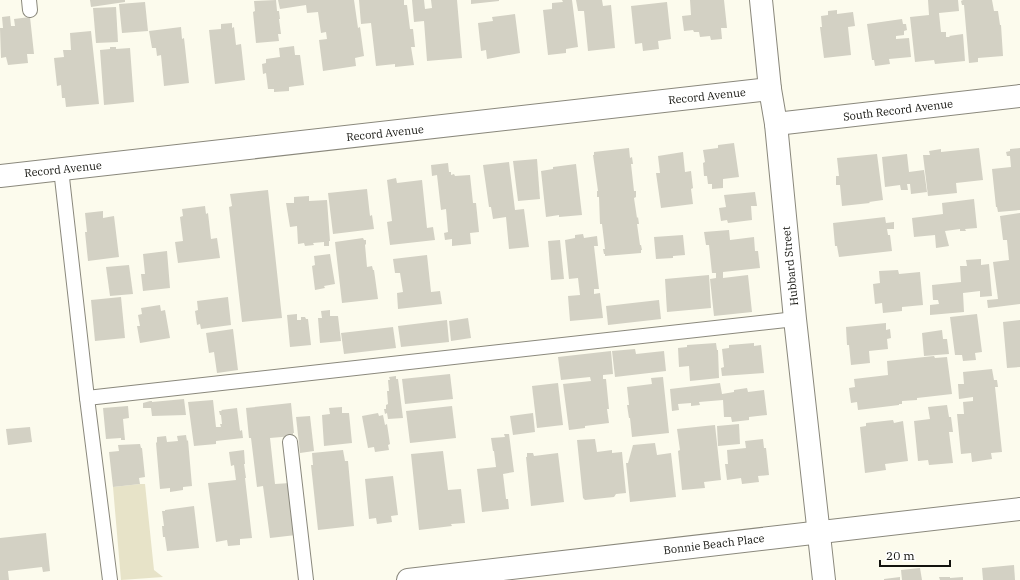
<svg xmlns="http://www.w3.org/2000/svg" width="1020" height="580" font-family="'IBM Plex Serif',serif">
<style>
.green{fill:#e7e3c8}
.building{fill:#d3d1c4}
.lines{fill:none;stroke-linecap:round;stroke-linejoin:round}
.service-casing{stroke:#8a887c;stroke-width:16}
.minor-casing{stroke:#8a887c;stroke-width:24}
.service{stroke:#fff;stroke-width:14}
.minor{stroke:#fff;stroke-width:22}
.labels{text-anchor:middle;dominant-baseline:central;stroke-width:3;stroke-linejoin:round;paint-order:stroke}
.street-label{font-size:11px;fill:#13130e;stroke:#fff}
</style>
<rect width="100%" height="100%" fill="#fcfbed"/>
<polygon class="green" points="140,484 145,484 154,570 163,577 121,580 113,487"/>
<g class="building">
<polygon points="90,0 125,0 125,2 91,7"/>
<polygon points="276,0 277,11 279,11 280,19 279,19 281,34 278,34 279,41 256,43 253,12 255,11 254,1"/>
<polygon points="278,0 354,0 358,28 360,27 364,56 355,58 356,66 323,71 319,40 327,39 326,32 321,33 318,12 307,13 306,5 280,9"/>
<polygon points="359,0 404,0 404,5 407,5 410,29 413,29 415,47 411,47 414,65 395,67 395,64 376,66 371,23 361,24"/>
<polygon points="412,0 424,0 425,9 432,8 431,0 457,0 462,58 427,61 424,21 414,22"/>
<polygon points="471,0 499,0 499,1 471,4"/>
<polygon points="562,0 572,0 578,47 566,49 566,53 548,55 543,10 552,9 552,3 563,2"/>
<polygon points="576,0 602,0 603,6 611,5 615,48 588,51 584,11 578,11"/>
<polygon points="690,0 724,0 727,28 721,28 722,39 711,40 710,36 700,37 699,32 694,32 693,30 684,31 682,16 691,15"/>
<polygon points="928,0 958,0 959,11 939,13 941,32 946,32 946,37 950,37 949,36 963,34 965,61 935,64 934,60 915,62 910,17 929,15"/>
<polygon points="963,0 992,0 994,11 998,11 1000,25 1001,25 1003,56 978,58 978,62 969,63 964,5 962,5 961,1"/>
<polygon points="145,2 148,31 122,33 119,4"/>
<polygon points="667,2 671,39 658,41 659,49 643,51 642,43 635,44 631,6"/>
<polygon points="116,7 118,42 96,43 93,8"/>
<polygon points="837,10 837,14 853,12 855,26 848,27 851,55 824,58 820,27 822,27 821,16 828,15 828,11"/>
<polygon points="515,14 520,53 487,59 486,50 481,51 478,23 493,21 492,17"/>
<polygon points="10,16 11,26 15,26 14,19 30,17 34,54 27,54 28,63 8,65 6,57 1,58 0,28 3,28 2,17"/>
<polygon points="902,19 903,24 906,24 907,30 904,31 904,35 896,36 896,39 909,38 911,57 889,59 890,64 875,66 874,60 872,60 867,24"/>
<polygon points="232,23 232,28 234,27 236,45 241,44 245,80 215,84 209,30 221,29 221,24"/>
<polygon points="181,27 182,39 184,38 189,83 164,86 161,55 157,56 156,48 152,48 149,31"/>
<polygon points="91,31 99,104 66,107 65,98 62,98 61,85 57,86 54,58 64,57 63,50 71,50 70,33"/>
<polygon points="294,46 295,55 300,55 304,85 289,87 289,91 274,92 274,89 268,89 266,73 263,74 262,64 266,63 266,59 280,57 279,48"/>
<polygon points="110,47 116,47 116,49 130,48 134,102 104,105 100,50 110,49"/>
<polygon points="734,143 739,177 723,179 723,188 712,189 712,184 708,184 707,176 704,176 703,163 705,162 703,150 718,148 718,145"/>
<polygon points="629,148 630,158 632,157 633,164 631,164 634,191 636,191 636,197 634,198 637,218 638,217 639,224 637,224 640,245 641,245 642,250 641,250 641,253 605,256 605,254 604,254 603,249 605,249 602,224 600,224 599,197 597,197 597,191 598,191 593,155 594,155 594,152"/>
<polygon points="979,148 983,180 956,183 957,193 928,196 923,155 930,155 929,151 941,149 941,152"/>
<polygon points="1020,148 1020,210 998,212 997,207 996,207 992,169 1011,167 1010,156 1007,156 1006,152 1010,151 1010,149"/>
<polygon points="683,152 685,172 691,171 693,188 691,189 693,204 661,208 656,173 660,173 658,156"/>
<polygon points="877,154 883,200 869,202 870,203 842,206 840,185 836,185 836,176 839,176 837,158"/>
<polygon points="907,154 909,172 924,170 927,192 911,194 910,184 907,184 908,190 901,190 900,185 885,187 882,157"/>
<polygon points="537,159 540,199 518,201 513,161"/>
<polygon points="509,162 515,210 524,209 529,247 509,249 506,217 493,219 491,207 489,207 483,165"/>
<polygon points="448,163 449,172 451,172 451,175 454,174 455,176 470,175 473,203 476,203 479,232 470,233 471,244 452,246 452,239 445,240 444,233 448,232 446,209 441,210 437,175 432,176 431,165"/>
<polygon points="576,164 582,215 559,217 559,215 546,217 541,171 553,169 553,167"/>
<polygon points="396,178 397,183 422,180 427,228 433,227 435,240 390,245 387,222 392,221 387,180"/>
<polygon points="367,189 370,216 372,215 374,229 333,234 328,193"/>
<polygon points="268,190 282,318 242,322 229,207 232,206 230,194"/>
<polygon points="755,192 757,206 751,206 752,220 728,223 727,220 721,221 719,208 726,207 724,195"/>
<polygon points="309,196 309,201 327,200 330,241 329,241 329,246 324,246 324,242 313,243 314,245 305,246 304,243 298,244 297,226 290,227 286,203 294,203 294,197"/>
<polygon points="974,199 977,228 965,229 966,231 960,231 960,229 945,231 949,246 936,248 935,235 914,237 912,218 943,214 942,203"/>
<polygon points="205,206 206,214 208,213 211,239 217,238 220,258 178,263 175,242 183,241 180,217 183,216 182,209"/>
<polygon points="103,211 103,218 114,216 119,257 88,261 85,232 87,232 85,213"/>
<polygon points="1020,213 1020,304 988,308 987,300 998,299 993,262 1009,260 1007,240 1003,240 1000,216"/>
<polygon points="885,217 886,223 894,222 894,229 887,229 888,235 890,235 892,251 839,257 837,246 835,246 833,223"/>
<polygon points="729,230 730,240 754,237 755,251 758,251 760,268 723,272 723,278 748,275 752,312 714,316 710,279 716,278 716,273 712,273 709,245 706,245 704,232"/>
<polygon points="583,234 584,238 597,236 598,246 594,246 599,289 594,289 594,294 600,293 603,318 570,321 568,296 580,295 578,278 569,279 565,240 575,238 575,235"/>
<polygon points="683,235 685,255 673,256 673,258 656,259 654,237"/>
<polygon points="363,238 364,240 366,240 366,244 365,245 367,267 372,266 373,270 374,270 378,299 342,303 335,242"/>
<polygon points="560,240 564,279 551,280 548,241"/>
<polygon points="167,251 170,288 143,291 141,274 145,274 143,254"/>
<polygon points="330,254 335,284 324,286 325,288 315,290 312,266 315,265 314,256"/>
<polygon points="427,255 431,292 440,291 442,304 398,309 397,293 403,292 400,273 395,273 393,259"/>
<polygon points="981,259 981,265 989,264 992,296 980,297 980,291 963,293 964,312 930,315 930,305 939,304 938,300 933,300 932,285 961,282 960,266 967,266 966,260"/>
<polygon points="129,265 133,294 110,296 106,267"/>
<polygon points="898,270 899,274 920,272 923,305 902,307 902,311 883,313 882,303 875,304 873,284 880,283 879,271"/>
<polygon points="709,275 711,308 667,312 665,279"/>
<polygon points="121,297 125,338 95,341 91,300"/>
<polygon points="228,297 231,325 201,329 200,324 197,325 195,311 198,310 197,301"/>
<polygon points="659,300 661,319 608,325 606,306"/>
<polygon points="160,305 161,311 165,310 170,338 140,343 137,326 140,326 138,315 142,314 141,308"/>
<polygon points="330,310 330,316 338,316 341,341 320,343 318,318 322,318 321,311"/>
<polygon points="297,314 297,320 301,320 301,317 305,317 306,319 308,319 311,345 290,347 287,315"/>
<polygon points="977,314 982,352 975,353 976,360 963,361 962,355 955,355 950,317"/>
<polygon points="468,318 471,338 451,341 449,321"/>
<polygon points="447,320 449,342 401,347 398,326"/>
<polygon points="1020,320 1020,367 1007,368 1003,322"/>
<polygon points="886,323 886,330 890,329 891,338 887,339 888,349 869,351 870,363 851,365 849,345 847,345 846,327"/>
<polygon points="393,327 396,348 344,354 341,333"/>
<polygon points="233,329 238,370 217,373 214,352 209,353 206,333"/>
<polygon points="942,330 943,339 947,339 949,354 924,356 922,333"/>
<polygon points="716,343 717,350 718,350 719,378 690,381 689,366 679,367 678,348 687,347 687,345"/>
<polygon points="754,343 754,346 761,345 764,373 722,376 721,368 724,367 722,349 729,348 729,345"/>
<polygon points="635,349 636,354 664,351 666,371 615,377 612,351"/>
<polygon points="611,351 613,374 603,375 603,379 606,379 609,409 607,409 609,423 585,426 585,428 569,430 563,384 591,381 590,377 561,380 558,357"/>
<polygon points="934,356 935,358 947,357 952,394 917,398 917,400 902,401 902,404 899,404 899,405 858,410 857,402 851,403 849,388 855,387 854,379 888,375 887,361"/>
<polygon points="992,369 994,380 997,380 998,387 995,387 1002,452 991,453 992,459 972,462 971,453 961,454 957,414 964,414 963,402 973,401 973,397 959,399 958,384 964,384 963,372"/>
<polygon points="450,374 453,399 405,404 402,379"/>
<polygon points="396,376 396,379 398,379 403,418 388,419 387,413 385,414 384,409 386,409 386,405 388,404 387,391 389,391 388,380 390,380 389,377"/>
<polygon points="663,377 669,433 632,437 630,418 629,418 627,405 629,405 627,387 652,384 651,378"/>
<polygon points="558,383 563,425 537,428 532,386"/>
<polygon points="720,383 722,394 734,392 734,390 747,388 748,392 764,390 767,415 749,417 749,420 732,422 731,417 724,417 723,400 699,402 700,405 691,406 691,403 678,404 679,410 672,411 670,389"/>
<polygon points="184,399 186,415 152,416 151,408 143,408 143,403 150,401 152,401 152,402"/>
<polygon points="213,400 216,427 221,427 220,424 222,424 221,415 220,415 219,411 222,411 221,410 237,408 240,431 242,430 243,438 216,441 216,444 194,446 188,402"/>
<polygon points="291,403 294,433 293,433 293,436 270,438 275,484 290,483 296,535 270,538 263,486 257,487 251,438 249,438 246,408"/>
<polygon points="947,405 949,417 951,417 953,432 949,432 953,463 929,465 928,460 918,461 914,421 930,419 928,407"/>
<polygon points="128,406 129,418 123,419 125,440 121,440 121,438 106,439 103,408"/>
<polygon points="452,406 456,438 410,443 406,411"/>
<polygon points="342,407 342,413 349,413 352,443 324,446 322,415 330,414 329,408"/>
<polygon points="378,413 379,416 383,415 385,425 387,424 390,444 388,445 389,450 375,452 374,447 368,448 362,416"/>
<polygon points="533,413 535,432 513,435 510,416"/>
<polygon points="310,416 314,451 300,453 296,417"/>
<polygon points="893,420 894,423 903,421 908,461 885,464 886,470 865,473 860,427 866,426 866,423"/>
<polygon points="739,424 740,444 718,446 717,426"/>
<polygon points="715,425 721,480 704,482 705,488 682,490 678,451 680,450 677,429"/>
<polygon points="30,427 32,442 8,445 6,429"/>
<polygon points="504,434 509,434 514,472 503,474 506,499 508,499 509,509 482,512 477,469 496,467 494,451 493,451 491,438 505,437"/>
<polygon points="186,435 187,441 188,440 192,486 183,487 183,490 170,492 170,488 160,489 156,443 157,442 157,437 166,436 167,442 178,441 177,436"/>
<polygon points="595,439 597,452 612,450 612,453 622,452 626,493 616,494 614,497 585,500 583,498 577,440"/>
<polygon points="763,439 764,448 766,448 769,475 758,476 759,482 742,484 741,478 727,480 725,464 728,464 727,450 746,448 745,441"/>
<polygon points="655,443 657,455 671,453 676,497 630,502 626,463 628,463 633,445"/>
<polygon points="140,444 141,448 142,448 145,477 139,478 140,484 113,487 109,452 119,451 118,445"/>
<polygon points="244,450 245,464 244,464 246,478 245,478 252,538 240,539 240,545 228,546 227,540 216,542 208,483 236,480 234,465 231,466 229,452"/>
<polygon points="343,450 345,461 348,461 354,526 318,530 311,465 313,465 312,453"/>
<polygon points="443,451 448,490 461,489 465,523 451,524 452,526 419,530 411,454"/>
<polygon points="527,453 533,453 534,456 558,453 564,502 531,506 526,457 527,457"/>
<polygon points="393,476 398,515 391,516 392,522 377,524 376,518 369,519 365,479"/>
<polygon points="194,506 199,548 167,551 165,537 163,537 162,526 164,526 162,511 165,511 165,510"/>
<polygon points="46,533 50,571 43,572 42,567 8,571 9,580 0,580 0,538"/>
<polygon points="1014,565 1015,580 983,580 982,568"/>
<polygon points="920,568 922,580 902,580 901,570"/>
<polygon points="900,577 900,580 884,580 884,579"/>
<polygon points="939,577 950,577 950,578 963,577 963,580 940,580"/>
</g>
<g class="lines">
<g class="service-casing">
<g id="service">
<polyline points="29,0 30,10"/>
<polyline points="61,169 87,398 110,580"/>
<polyline points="87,398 795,319"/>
<polyline points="290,442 306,580"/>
</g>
</g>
<g class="minor-casing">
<g id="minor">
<polyline points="761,0 770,89 776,124 795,319 824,580"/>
<polyline points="776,124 1020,96"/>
<polyline points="0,176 770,89"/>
<polyline points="408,580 1020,509"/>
</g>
</g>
<use href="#service" class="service"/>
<use href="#minor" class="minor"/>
</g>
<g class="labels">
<g class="street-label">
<text transform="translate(707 96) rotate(-6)">Record Avenue</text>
<text transform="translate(898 110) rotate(-7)">South Record Avenue</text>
<text transform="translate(385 133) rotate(-6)">Record Avenue</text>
<text transform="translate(63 169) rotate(-6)">Record Avenue</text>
<text transform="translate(790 266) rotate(-96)">Hubbard Street</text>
<text transform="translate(714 544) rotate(-7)">Bonnie Beach Place</text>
</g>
</g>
<path d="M880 560v6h70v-6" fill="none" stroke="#13130e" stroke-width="2"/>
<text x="886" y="560" font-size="12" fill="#13130e" stroke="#ffffff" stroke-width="3" paint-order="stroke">20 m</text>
</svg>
